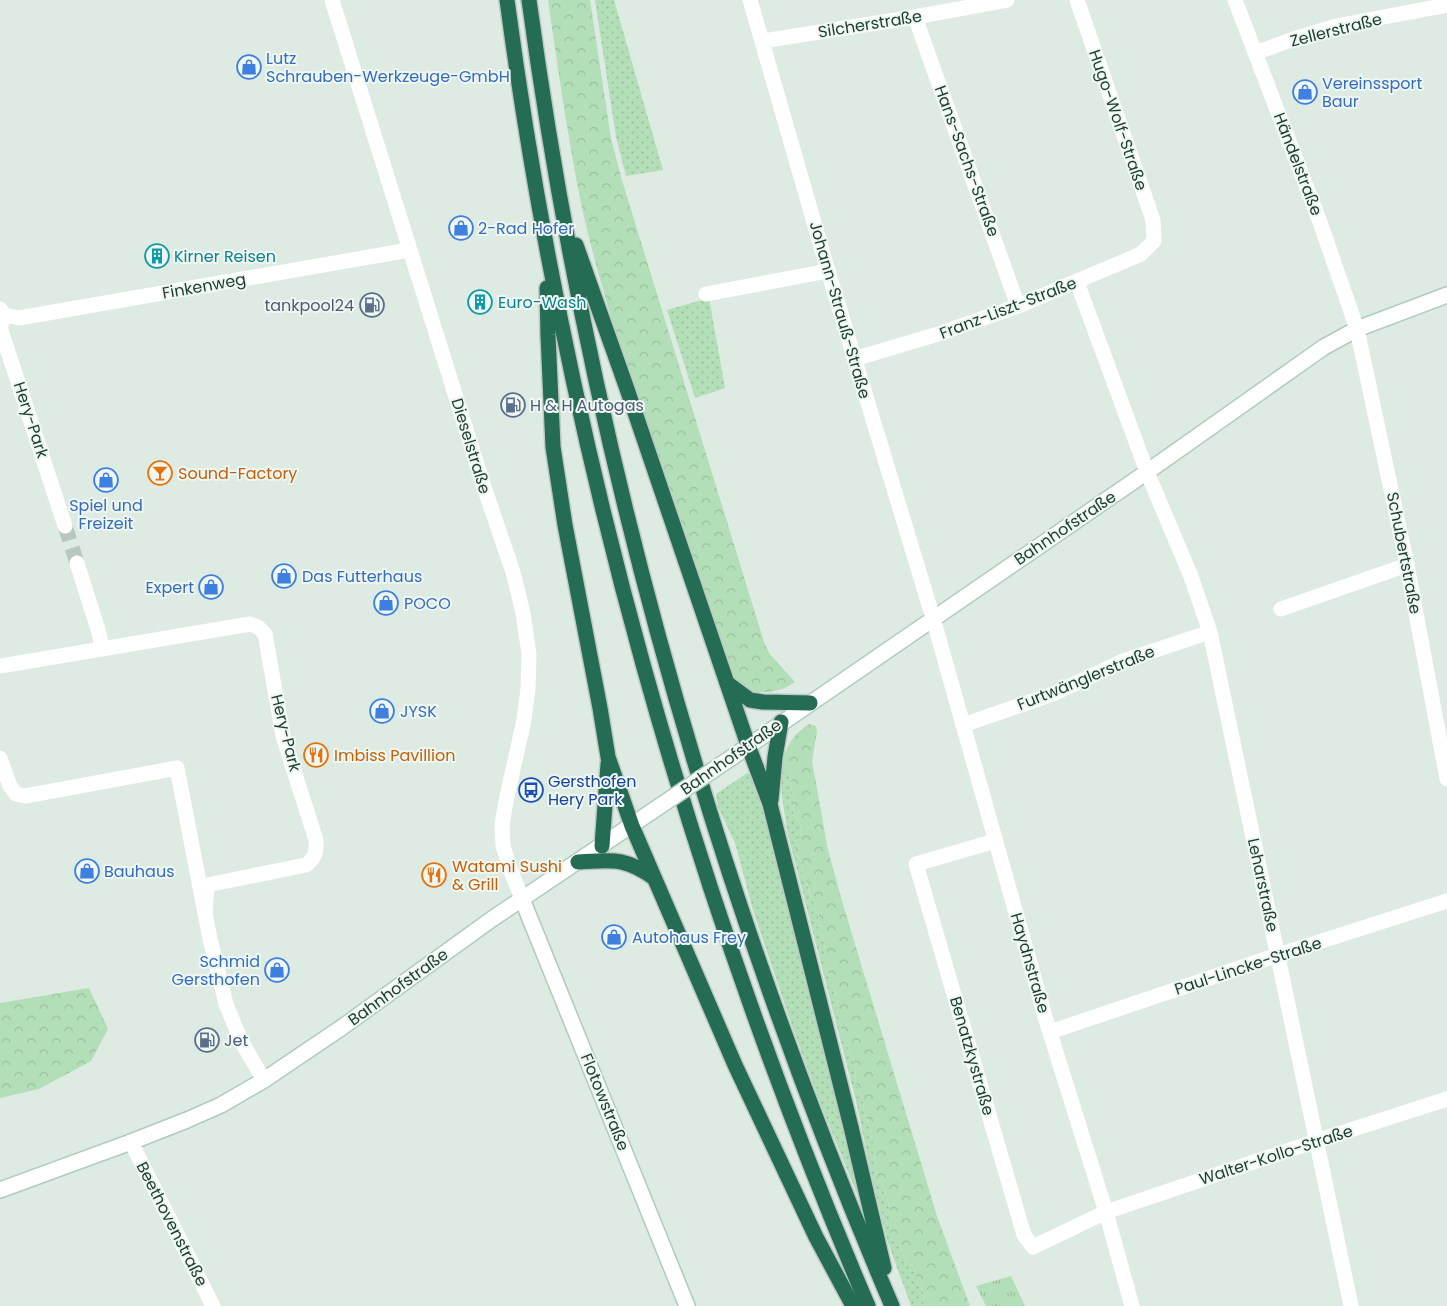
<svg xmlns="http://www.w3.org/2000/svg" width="1447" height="1306" font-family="Poppins,sans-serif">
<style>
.grass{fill:url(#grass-dots)}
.forest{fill:url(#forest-crowns)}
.park{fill:url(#park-tufts)}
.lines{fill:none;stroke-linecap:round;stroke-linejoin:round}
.street-tunnel{stroke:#b7c8bf;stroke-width:15;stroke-dasharray:15 8;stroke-linecap:butt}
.secondary-casing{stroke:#afccbd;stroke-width:18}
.highway-casing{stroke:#c0c8c5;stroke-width:18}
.street{stroke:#fff;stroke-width:15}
.secondary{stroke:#fff;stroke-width:15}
.highway{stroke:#256c54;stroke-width:15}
.secondary-bridge-casing{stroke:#afccbd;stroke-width:18;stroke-linecap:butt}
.secondary-bridge{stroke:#fff;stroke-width:15}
.labels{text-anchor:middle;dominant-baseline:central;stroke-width:4;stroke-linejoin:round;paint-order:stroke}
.street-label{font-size:16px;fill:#1d3c2f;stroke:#eef7f1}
.shop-label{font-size:16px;fill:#366cbe;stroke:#eef7f1;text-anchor:start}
.culture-label{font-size:16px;fill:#0d838f;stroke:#eef7f1;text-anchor:start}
.service-label{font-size:16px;fill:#4e5e75;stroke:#eef7f1;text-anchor:start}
.food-label{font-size:16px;fill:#c56008;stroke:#eef7f1;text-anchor:start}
.transit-label{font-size:16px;fill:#164399;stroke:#eef7f1;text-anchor:start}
</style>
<defs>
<pattern id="grass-dots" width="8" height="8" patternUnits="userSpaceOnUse" patternTransform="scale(1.25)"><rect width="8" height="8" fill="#b3dfb8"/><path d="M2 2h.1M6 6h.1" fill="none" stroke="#9ac09e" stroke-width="1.8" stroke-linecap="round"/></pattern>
<pattern id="forest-crowns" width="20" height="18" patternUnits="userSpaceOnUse" patternTransform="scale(1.25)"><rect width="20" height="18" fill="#b3dfb8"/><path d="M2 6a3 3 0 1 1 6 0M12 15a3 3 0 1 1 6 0" fill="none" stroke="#9ac09e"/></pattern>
<pattern id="park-tufts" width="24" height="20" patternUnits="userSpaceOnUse" patternTransform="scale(1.25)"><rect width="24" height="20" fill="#b3dfb8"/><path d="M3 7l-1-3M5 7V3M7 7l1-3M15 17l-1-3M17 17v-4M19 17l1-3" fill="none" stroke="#9ac09e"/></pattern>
</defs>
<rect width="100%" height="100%" fill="#ddebe3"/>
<g class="grass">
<polygon points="595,0 614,0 663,170 626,176 616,137"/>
<polygon points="709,298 725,388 695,398 667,310"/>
<path d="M 780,765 L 783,765 L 790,771 L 792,793 L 795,799 C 791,813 795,815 802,827 L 797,857 L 803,863 L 802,871 L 812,898 L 819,911 L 818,924 L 826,949 L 826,967 L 837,998 L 838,1014 L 842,1034 L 856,1066 L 855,1081 L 863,1100 L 864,1113 L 870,1127 L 877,1177 L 884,1186 L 892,1217 L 890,1229 L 900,1245 L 905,1260 L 914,1267 L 916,1281 L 923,1291 L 924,1306 L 911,1306 L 887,1240 L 870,1169 L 856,1101 L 787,831 L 782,796 Z"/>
<polygon points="747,773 752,775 754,778 768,827 862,1206 822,1108 791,1023 753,910 735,843 718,807 716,794"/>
</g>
<g class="forest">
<path d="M 548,0 L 590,0 L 611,138 L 621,177 L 764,642 L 769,653 L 795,682 C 785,689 773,693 760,692 L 760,696 C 746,692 737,683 731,671 L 618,341 C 605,297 592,253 582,208 C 568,139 558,69 548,0 Z"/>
<path d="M 809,724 L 816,726 L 817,731 L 812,761 L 828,850 L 842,901 L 937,1216 L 970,1306 L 924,1306 L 923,1291 L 916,1281 L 914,1267 L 905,1260 L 900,1245 L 891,1237 L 890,1229 L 892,1217 L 884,1186 L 877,1177 L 870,1127 L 864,1113 L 863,1100 L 855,1081 L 856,1066 L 842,1034 L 838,1014 L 837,998 L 826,967 L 826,949 L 818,924 L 819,911 L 812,898 L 802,871 L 803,863 C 796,856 794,850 795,841 L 801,835 L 802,827 C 795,815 791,813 795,799 L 792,793 L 790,771 L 783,765 C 784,747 794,734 809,724 Z"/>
<polygon points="89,988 108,1029 91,1061 39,1089 0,1098 0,1003"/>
</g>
<polygon class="park" points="1011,1276 1025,1306 986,1306 976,1286"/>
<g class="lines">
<polyline class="street-tunnel" points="65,526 77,563"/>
<g class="secondary-casing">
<g id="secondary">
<polyline points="731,758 1147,472 1324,347 1357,329 1447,295"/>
<polyline points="522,899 687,1306"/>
<polyline points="0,1190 131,1142 187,1120 221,1105 264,1080 341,1028 492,919 651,812"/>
</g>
</g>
<g class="highway-casing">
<g id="highway">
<path d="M 507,0 C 567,449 690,889 868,1306"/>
<path d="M 529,0 C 590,450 714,888 892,1306"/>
<polyline points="576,245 626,386 748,745 770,804 851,1127 884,1268"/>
<polyline points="547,288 548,335 553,447 565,525 600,708 608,757 632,826 735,1065 816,1237 853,1306"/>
<polyline points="727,683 750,700 763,702 810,703"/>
<polyline points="771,800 775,757 781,722"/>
<polyline points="602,846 608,764"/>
<path d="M 578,862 C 612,860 625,857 654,878"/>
</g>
</g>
<g class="street">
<polyline points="332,0 484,487 513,572 523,613 529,654 528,689 524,720 506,801 502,825 503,846 511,871 522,899"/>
<polyline points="750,0 828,271 933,618 1046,1020 1106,1212 1132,1306"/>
<polyline points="1235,0 1321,225 1357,329 1407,565 1447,779"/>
<polyline points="915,17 1018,306"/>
<polyline points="762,41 915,17 1007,0"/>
<polyline points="1255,53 1291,40 1336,26 1447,5"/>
<polyline points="1077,282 1147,472 1190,574 1210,632 1351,1306"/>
<polyline points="706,294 828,271"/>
<polyline points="0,309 5,315 19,318 409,250"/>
<polyline points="5,315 0,327 65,526"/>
<polyline points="854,359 938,334 1018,306 1141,254 1154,241 1153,220 1077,0"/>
<polyline points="77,563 99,633 102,648"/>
<polyline points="1281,609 1407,565"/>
<path d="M 0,666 L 250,624 L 258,627 L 265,634 L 283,736 L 316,840 C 317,852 315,858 306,865 L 207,885 L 205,913"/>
<polyline points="963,725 1053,694 1123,661 1210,632"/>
<polyline points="0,758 10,786 16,794 25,796 177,768 210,939 226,1004 241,1041 264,1080"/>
<polyline points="995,841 916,864 1024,1235 1033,1247 1106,1212 1316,1141 1447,1099"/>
<polyline points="1050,1032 1278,955 1447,901"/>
<polyline points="131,1142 213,1306"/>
</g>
<use href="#secondary" class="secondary"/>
<use href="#highway" class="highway"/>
<g class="secondary-bridge-casing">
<polyline id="secondary-bridge" points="651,812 731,758"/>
</g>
<use href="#secondary-bridge" class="secondary-bridge"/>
</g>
<defs>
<g id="shop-ring" transform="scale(1.25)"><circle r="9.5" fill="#eef7f1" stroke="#3f7fe0" stroke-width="1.5"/><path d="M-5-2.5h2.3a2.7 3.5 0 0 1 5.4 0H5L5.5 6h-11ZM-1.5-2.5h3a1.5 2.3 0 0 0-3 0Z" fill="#3f7fe0"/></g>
<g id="building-ring" transform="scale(1.25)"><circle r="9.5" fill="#eef7f1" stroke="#0f9aa8" stroke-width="1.5"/><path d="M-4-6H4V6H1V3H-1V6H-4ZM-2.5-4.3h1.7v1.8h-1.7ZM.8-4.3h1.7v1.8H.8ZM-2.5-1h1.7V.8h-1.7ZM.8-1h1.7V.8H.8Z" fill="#0f9aa8"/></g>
<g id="fuel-ring" transform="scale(1.25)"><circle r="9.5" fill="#eef7f1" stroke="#5c6f8a" stroke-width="1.5"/><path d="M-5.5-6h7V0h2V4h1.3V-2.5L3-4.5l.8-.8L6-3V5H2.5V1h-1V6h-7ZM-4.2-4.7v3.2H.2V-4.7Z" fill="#5c6f8a"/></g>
<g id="bar-ring" transform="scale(1.25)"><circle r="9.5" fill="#eef7f1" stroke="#e8710a" stroke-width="1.5"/><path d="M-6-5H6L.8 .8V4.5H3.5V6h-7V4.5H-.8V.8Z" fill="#e8710a"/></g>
<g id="restaurant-ring" transform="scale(1.25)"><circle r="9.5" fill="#eef7f1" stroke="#e8710a" stroke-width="1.5"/><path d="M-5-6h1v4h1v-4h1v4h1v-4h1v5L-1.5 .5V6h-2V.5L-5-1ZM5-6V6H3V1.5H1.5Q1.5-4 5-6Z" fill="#e8710a"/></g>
<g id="bus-ring" transform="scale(1.25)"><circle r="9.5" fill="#eef7f1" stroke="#1a4fb4" stroke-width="1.5"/><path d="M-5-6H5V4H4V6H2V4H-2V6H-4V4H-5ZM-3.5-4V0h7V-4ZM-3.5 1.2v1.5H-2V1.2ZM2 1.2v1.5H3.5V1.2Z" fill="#1a4fb4"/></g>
</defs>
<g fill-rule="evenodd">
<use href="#shop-ring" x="249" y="67"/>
<use href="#shop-ring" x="1305" y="92"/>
<use href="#shop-ring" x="461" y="228"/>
<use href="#building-ring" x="157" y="256"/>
<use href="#building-ring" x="480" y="302"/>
<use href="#fuel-ring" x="372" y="305"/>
<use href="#fuel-ring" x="513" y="405"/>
<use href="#bar-ring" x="160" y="473"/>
<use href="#shop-ring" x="106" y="480"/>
<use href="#shop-ring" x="284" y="576"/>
<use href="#shop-ring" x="211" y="587"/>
<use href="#shop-ring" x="386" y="603"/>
<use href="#shop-ring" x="382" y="711"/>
<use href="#restaurant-ring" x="316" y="755"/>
<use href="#bus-ring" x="531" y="790"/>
<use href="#shop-ring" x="87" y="871"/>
<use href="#restaurant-ring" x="434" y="875"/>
<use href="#shop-ring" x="614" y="937"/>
<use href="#shop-ring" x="277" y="970"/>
<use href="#fuel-ring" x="207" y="1040"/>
</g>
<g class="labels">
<g class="street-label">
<text transform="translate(870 24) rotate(-9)">Silcherstraße</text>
<text transform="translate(1336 30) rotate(-14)">Zellerstraße</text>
<text transform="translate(1118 120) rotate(71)">Hugo-Wolf-Straße</text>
<text transform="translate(967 161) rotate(70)">Hans-Sachs-Straße</text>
<text transform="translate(1298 164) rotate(69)">Händelstraße</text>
<text transform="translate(204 286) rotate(-10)">Finkenweg</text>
<text transform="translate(1008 308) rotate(-21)">Franz-Liszt-Straße</text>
<text transform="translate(840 310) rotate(74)">Johann-Strauß-Straße</text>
<text transform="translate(31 420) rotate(72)">Hery-Park</text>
<text transform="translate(471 446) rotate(73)">Dieselstraße</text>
<text transform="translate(1065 528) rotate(-34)">Bahnhofstraße</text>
<text transform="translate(1404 553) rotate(79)">Schubertstraße</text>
<text transform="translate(1086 678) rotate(-22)">Furtwänglerstraße</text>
<text transform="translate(286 733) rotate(76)">Hery-Park</text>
<text transform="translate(731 757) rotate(-35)">Bahnhofstraße</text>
<text transform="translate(1263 885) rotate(78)">Leharstraße</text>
<text transform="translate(1030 963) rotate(74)">Haydnstraße</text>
<text transform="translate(1248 966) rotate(-18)">Paul-Lincke-Straße</text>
<text transform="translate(398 987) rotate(-36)">Bahnhofstraße</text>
<text transform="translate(972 1056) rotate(74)">Benatzkystraße</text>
<text transform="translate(605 1102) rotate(68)">Flotowstraße</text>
<text transform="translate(1276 1155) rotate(-18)">Walter-Kollo-Straße</text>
<text transform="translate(172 1224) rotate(63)">Beethovenstraße</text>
</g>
<g class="shop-label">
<text x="266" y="58">Lutz<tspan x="266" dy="18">Schrauben-Werkzeuge-GmbH</tspan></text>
<text x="1322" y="83">Vereinssport<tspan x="1322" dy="18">Baur</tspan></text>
<text x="478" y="228">2-Rad Hofer</text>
<text x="106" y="505" text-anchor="middle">Spiel und<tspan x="106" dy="18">Freizeit</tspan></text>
<text x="302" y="576">Das Futterhaus</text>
<text x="194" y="587" text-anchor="end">Expert</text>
<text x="404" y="603">POCO</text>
<text x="400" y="711">JYSK</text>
<text x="104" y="871">Bauhaus</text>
<text x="632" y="937">Autohaus Frey</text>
<text x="260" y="961" text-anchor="end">Schmid<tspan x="260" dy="18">Gersthofen</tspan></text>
</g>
<g class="culture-label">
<text x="174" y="256">Kirner Reisen</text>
<text x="498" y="302">Euro-Wash</text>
</g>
<g class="service-label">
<text x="354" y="305" text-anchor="end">tankpool24</text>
<text x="530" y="405">H &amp; H Autogas</text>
<text x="224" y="1040">Jet</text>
</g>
<g class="food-label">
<text x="178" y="473">Sound-Factory</text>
<text x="334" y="755">Imbiss Pavillion</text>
<text x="452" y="866">Watami Sushi<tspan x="452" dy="18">&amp; Grill</tspan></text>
</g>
<g class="transit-label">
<text x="548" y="781">Gersthofen<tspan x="548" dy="18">Hery Park</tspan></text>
</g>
</g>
</svg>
